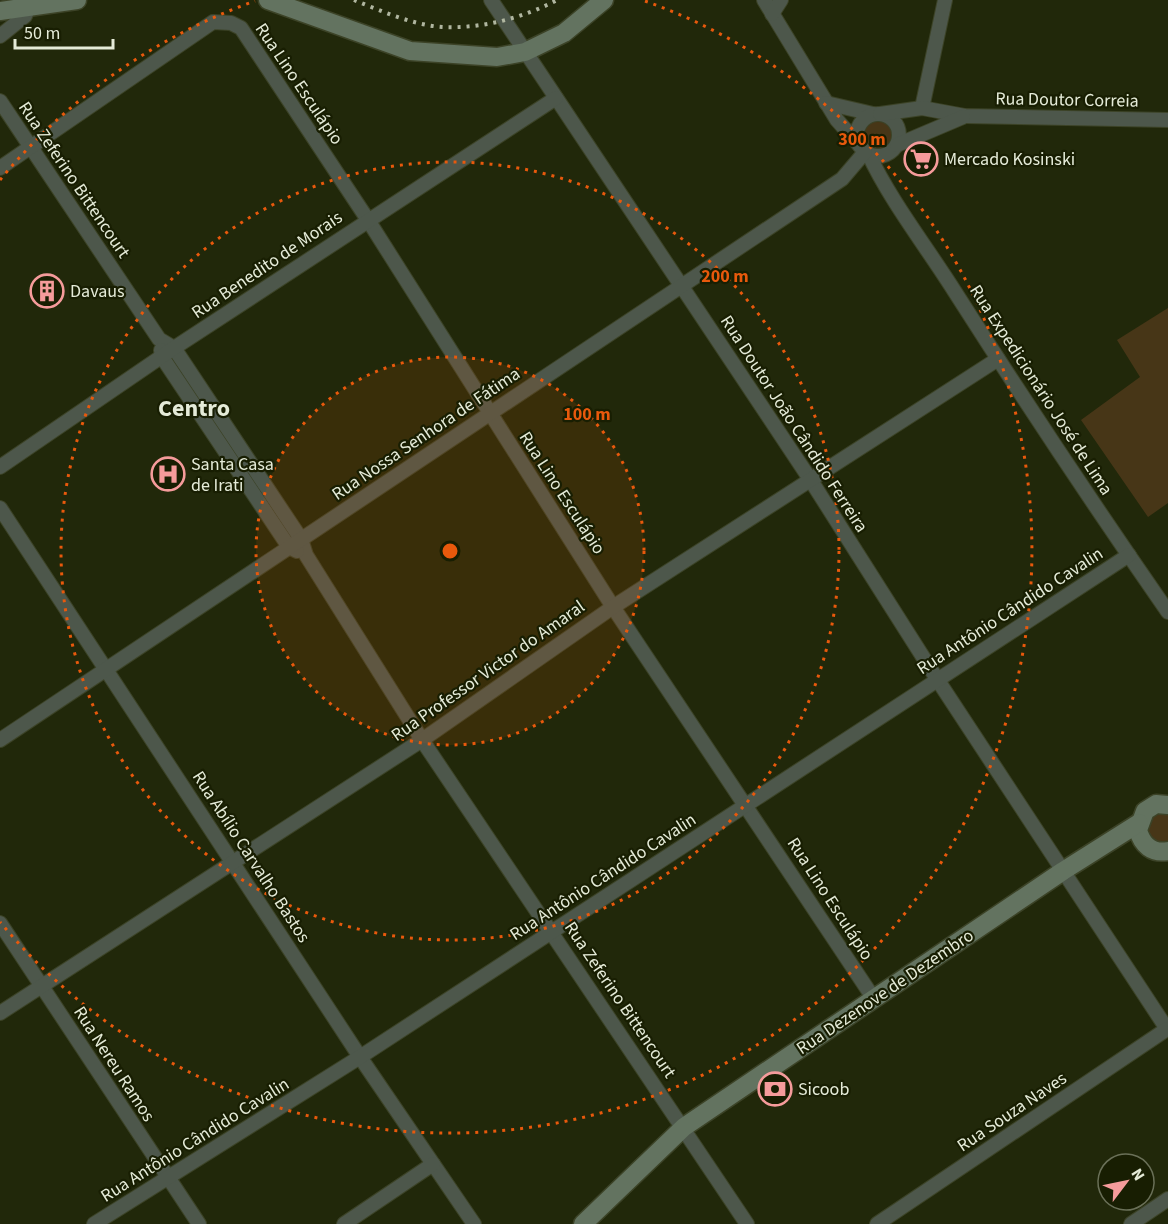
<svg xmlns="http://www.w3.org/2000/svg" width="1168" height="1224" font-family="'Source Sans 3',sans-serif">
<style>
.green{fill:#473617}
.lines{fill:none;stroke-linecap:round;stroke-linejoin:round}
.minor-casing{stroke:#3c4327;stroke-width:16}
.secondary-casing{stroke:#3c4327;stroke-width:21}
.minor{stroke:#4d574b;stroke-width:14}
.secondary{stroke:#637360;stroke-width:18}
.rail{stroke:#b0b6a0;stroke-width:4;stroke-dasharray:3 6;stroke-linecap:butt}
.ring{fill:none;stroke:#e8590c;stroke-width:3;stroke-dasharray:3 6}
.labels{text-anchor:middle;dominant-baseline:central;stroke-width:4.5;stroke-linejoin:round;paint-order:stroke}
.street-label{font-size:18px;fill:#e5ebd8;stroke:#181e02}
.poi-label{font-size:18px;fill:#e5ebd8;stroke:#181e02;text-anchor:start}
.district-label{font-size:24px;font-weight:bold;fill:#e5ebd8;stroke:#181e02}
.centre{fill:#e8590c;stroke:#181e02;stroke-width:3}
.ring-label{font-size:18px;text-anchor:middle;font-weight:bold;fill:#e8590c;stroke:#181e02;stroke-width:4.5;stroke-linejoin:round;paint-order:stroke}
</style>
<rect width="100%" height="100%" fill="#21280a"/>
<g class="green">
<circle cx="880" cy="134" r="15"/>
<polygon points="1168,308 1168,503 1148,517 1081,420 1140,377 1117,340"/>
<polygon points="1157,812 1168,812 1168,846 1153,845 1145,824"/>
</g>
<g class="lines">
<g class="minor-casing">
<g id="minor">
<polyline points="491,0 810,479 937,679 1167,1029"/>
<polyline points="764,0 837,120 860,146"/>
<polyline points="772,14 781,0"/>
<polyline points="0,36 25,16 29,7"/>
<polyline points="0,101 159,339 174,348 301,539 306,555 422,740 747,1224"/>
<polyline points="826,103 873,114"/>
<polyline points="922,108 945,0"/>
<circle cx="878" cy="135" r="21"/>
<polyline points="880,114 922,108 965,116 1168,120"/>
<polyline points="897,145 963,117"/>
<path d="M 868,153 C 891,202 926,246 955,292 C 1024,400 1095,507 1168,612"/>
<polyline points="0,168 213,22 231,23 241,28 368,220 613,607 874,999"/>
<polyline points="161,350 162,357 289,547 297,551"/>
<polyline points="0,467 174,348 556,98"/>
<polyline points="0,508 360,1057 474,1224"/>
<polyline points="0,740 842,179 865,152"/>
<polyline points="0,923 199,1224"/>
<polyline points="0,1013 422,740 613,607 998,359"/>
<polyline points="94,1224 360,1057 1129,555"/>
<polyline points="344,1224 433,1164"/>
<polyline points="877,1224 1167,1029"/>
<polyline points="1131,1224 1168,1199"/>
</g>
</g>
<g class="secondary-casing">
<g id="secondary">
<polyline points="268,0 410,51 497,57 525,52 564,33 604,0"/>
<polyline points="0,11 77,0"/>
<path d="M 1168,805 L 1156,804 L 1145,811 L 1138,830 C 1142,845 1152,854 1168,851"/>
<polyline points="583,1224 684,1127 1063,871 1139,823"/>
</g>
</g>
<use href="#minor" class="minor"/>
<use href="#secondary" class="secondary"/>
<path class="rail" d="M 354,0 C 381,11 413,25 442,27 C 481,29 523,18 557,0"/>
</g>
<circle cx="450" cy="551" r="194" fill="#e8590c" fill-opacity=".12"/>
<g class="ring">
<circle cx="450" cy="551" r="194"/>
<circle cx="450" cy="551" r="389"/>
<path d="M0 180A583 583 0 0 1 255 1M645 1A583 583 0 1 1 0 922"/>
</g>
<defs>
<g id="supermarket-ring" transform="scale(1.725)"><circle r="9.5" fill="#181e02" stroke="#f59b9b" stroke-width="1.5"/><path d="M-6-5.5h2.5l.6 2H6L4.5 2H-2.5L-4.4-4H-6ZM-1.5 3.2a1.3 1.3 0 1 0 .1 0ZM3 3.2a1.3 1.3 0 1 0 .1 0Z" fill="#f59b9b"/></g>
<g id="building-ring" transform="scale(1.725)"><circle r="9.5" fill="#181e02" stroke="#f59b9b" stroke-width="1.5"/><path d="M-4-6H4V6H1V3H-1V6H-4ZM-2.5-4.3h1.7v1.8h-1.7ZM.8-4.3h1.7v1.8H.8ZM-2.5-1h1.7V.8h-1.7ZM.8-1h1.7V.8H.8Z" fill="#f59b9b"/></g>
<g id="hospital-ring" transform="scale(1.725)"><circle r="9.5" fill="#181e02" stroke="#f59b9b" stroke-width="1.5"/><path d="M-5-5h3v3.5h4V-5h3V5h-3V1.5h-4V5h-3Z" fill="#f59b9b"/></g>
<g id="bank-ring" transform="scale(1.725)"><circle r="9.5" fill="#181e02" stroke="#f59b9b" stroke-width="1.5"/><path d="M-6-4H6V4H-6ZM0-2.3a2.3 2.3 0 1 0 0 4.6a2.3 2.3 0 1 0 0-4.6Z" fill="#f59b9b"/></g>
</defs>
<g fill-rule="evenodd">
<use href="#supermarket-ring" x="921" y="159"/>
<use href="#building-ring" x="47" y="291"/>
<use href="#hospital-ring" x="168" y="474"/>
<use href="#bank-ring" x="775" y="1089"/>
</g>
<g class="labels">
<g class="street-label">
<text transform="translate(299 84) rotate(56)">Rua Lino Esculápio</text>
<text transform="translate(1067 100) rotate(1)">Rua Doutor Correia</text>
<text transform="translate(74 180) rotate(56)">Rua Zeferino Bittencourt</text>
<text transform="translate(267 265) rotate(-34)">Rua Benedito de Morais</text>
<text transform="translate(1041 390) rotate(57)">Rua Expedicionário José de Lima</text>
<text transform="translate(794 424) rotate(57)">Rua Doutor João Cândido Ferreira</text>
<text transform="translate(426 434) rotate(-34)">Rua Nossa Senhora de Fátima</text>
<text transform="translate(562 493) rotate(57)">Rua Lino Esculápio</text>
<text transform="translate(1010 611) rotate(-33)">Rua Antônio Cândido Cavalin</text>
<text transform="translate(488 671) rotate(-35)">Rua Professor Victor do Amaral</text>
<text transform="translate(251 857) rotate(57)">Rua Abílio Carvalho Bastos</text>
<text transform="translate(603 877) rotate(-33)">Rua Antônio Cândido Cavalin</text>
<text transform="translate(830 899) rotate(57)">Rua Lino Esculápio</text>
<text transform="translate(885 992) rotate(-34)">Rua Dezenove de Dezembro</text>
<text transform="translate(620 1000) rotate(56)">Rua Zeferino Bittencourt</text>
<text transform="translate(114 1064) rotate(57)">Rua Nereu Ramos</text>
<text transform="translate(1012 1112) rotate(-34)">Rua Souza Naves</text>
<text transform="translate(195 1140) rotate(-32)">Rua Antônio Cândido Cavalin</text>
</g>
<g class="poi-label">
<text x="944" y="159">Mercado Kosinski</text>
<text x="70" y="291">Davaus</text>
<text x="191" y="464">Santa Casa<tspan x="191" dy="21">de Irati</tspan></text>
<text x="798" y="1089">Sicoob</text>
</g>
<g class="district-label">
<text x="194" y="408">Centro</text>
</g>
</g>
<circle cx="450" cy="551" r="9" class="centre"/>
<g class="ring-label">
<text x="862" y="145">300 m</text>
<text x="725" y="282">200 m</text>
<text x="587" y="420">100 m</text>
</g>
<g transform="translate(1126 1182) rotate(58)"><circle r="28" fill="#181e02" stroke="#6a7058" stroke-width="1.5"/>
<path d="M0-4.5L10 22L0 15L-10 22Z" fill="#f59b9b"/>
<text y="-9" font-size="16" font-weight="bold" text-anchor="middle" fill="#e5ebd8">N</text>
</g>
<path d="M15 39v9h98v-9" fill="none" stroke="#e5ebd8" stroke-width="3"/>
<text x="24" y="39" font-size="18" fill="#e5ebd8" stroke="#181e02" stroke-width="4.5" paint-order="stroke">50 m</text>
</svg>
